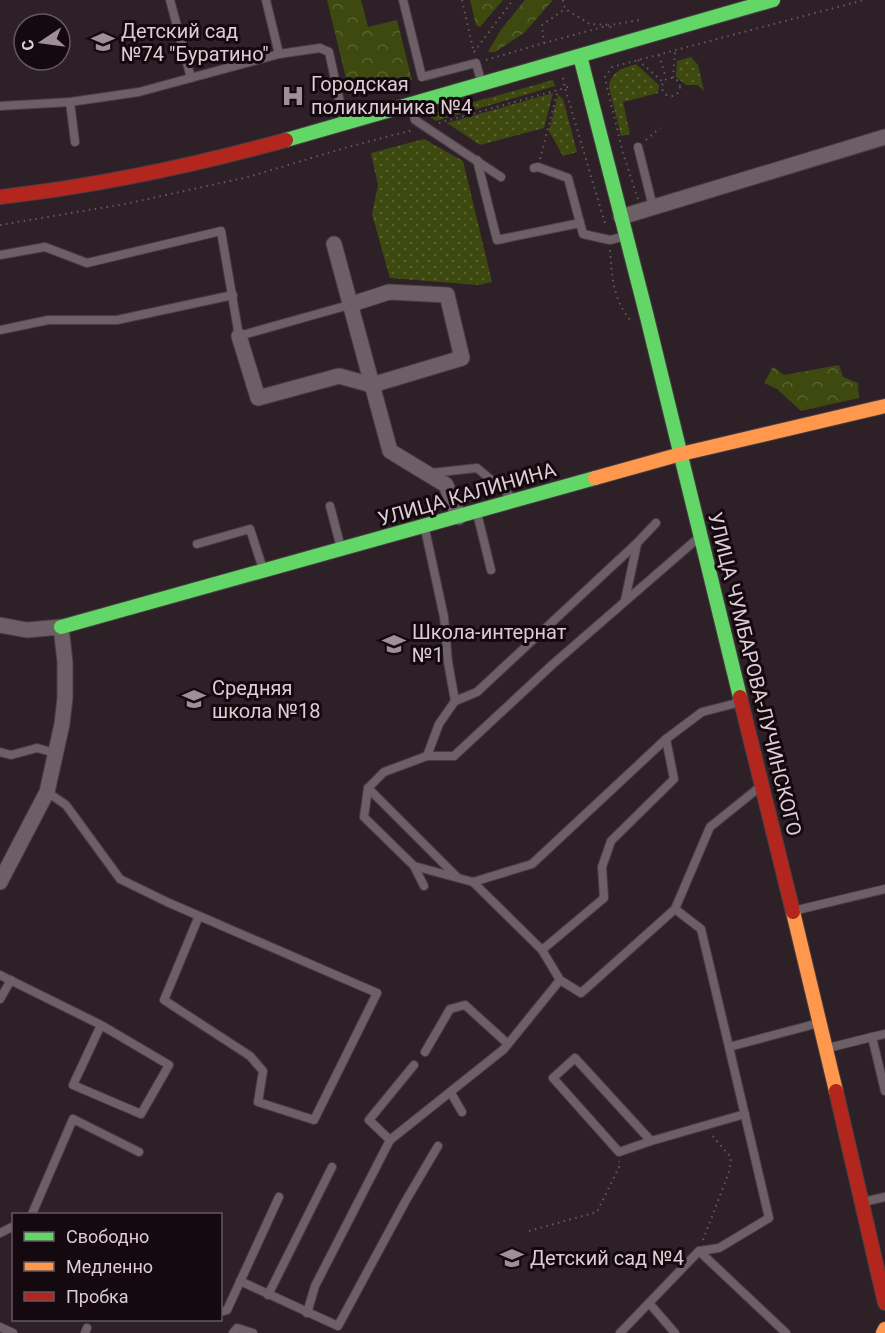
<svg xmlns="http://www.w3.org/2000/svg" width="885" height="1333" font-family="Roboto,sans-serif">
<style>
.grass{fill:url(#grass-dots)}
.forest{fill:url(#forest-crowns)}
.lines{fill:none;stroke-linecap:round;stroke-linejoin:round}
.lane-casing{stroke:#483d43;stroke-width:10}
.street-casing{stroke:#483d43;stroke-width:17}
.fast-casing{stroke:#483d43;stroke-width:16}
.slow-casing{stroke:#483d43;stroke-width:16}
.jam-casing{stroke:#483d43;stroke-width:16}
.path{stroke:#665a5f;stroke-width:2;stroke-dasharray:1.5 4.5;stroke-linecap:butt}
.lane{stroke:#6c5f65;stroke-width:8}
.street{stroke:#6c5f65;stroke-width:15}
.fast{stroke:#63d668;stroke-width:14}
.slow{stroke:#ff974d;stroke-width:14}
.jam{stroke:#b3261e;stroke-width:14}
.labels{text-anchor:middle;dominant-baseline:central;stroke-width:6;stroke-linejoin:round;paint-order:stroke}
.poi-label{font-size:20px;fill:#ddccd3;stroke:#14090e;text-anchor:start}
.street-label{font-size:20px;fill:#ddccd3;stroke:#14090e}
</style>
<defs>
<pattern id="grass-dots" width="8" height="8" patternUnits="userSpaceOnUse" patternTransform="scale(1.5)"><rect width="8" height="8" fill="#3e4910"/><path d="M2 2h.1M6 6h.1" fill="none" stroke="#596232" stroke-width="1.8" stroke-linecap="round"/></pattern>
<pattern id="forest-crowns" width="20" height="18" patternUnits="userSpaceOnUse" patternTransform="scale(1.5)"><rect width="20" height="18" fill="#3e4910"/><path d="M2 6a3 3 0 1 1 6 0M12 15a3 3 0 1 1 6 0" fill="none" stroke="#596232"/></pattern>
</defs>
<rect width="100%" height="100%" fill="#2d2127"/>
<g class="grass">
<polygon points="691,57 698,65 704,91 698,85 686,85 676,77 677,61"/>
<path d="M 636,64 L 659,85 L 658,93 L 623,102 L 630,134 L 621,136 L 609,87 C 611,71 622,69 636,64 Z"/>
<polygon points="553,80 555,86 436,121 427,115"/>
<polygon points="553,93 544,128 480,145 447,123"/>
<polygon points="558,95 563,99 577,152 563,156 549,131"/>
<polygon points="424,139 463,161 492,282 478,285 390,278 372,214 378,185 371,153"/>
</g>
<g class="forest">
<polygon points="327,0 361,0 368,27 397,20 412,80 350,95"/>
<polygon points="470,0 503,0 480,27 476,25"/>
<polygon points="525,0 553,0 524,33 495,52 488,52 500,31"/>
<polygon points="839,365 843,377 858,383 859,398 801,411 777,389 764,383 773,367 784,375"/>
</g>
<g class="lines">
<g class="lane-casing">
<g id="lane">
<polyline points="170,0 191,78"/>
<polyline points="266,0 279,54"/>
<polyline points="403,0 422,77 476,63 481,81"/>
<polyline points="70,102 75,142"/>
<polyline points="0,106 70,102 139,92 279,54 320,48 329,52 344,121"/>
<polyline points="412,106 415,120 501,177"/>
<polyline points="638,147 653,207"/>
<polyline points="477,160 497,240 580,223"/>
<polyline points="534,168 538,167 568,178 583,234 610,240 626,236"/>
<polyline points="0,255 45,247 87,263 221,231 239,336 349,305"/>
<polyline points="0,330 48,320 117,320 233,295"/>
<polyline points="431,473 477,468 515,500"/>
<polyline points="330,506 341,548"/>
<polyline points="477,513 491,570"/>
<polyline points="425,529 444,617 448,662 455,701 439,724 427,756"/>
<polyline points="697,539 553,664 454,756 427,756 384,772 368,788 364,817 414,866 473,882 532,864 666,739 702,712 741,702"/>
<polyline points="197,544 250,529 263,569"/>
<polyline points="625,600 637,544"/>
<polyline points="455,701 477,692 637,543 656,523"/>
<polyline points="0,752 11,755 37,748 55,753"/>
<polyline points="368,788 456,876"/>
<polyline points="47,792 66,805 120,879 167,902 377,993 314,1120 258,1102 263,1071 250,1056 164,1000 199,916"/>
<polyline points="414,866 424,886"/>
<polyline points="473,882 542,950 560,980 581,993 675,909 710,827 761,786"/>
<polyline points="675,909 701,929 729,1047"/>
<polyline points="793,911 885,889"/>
<polyline points="542,950 604,898 602,867 611,841 674,779 666,739"/>
<polyline points="0,975 101,1025 169,1065 141,1114 73,1085 101,1025"/>
<polyline points="0,999 11,980"/>
<polyline points="872,1037 885,1034"/>
<polyline points="828,1048 872,1037 885,1091"/>
<polyline points="425,1052 450,1009 465,1005 508,1044"/>
<polyline points="451,1093 462,1112"/>
<polyline points="390,1140 369,1120 414,1065"/>
<polyline points="651,1141 619,1152 553,1078 575,1058 651,1141 745,1114"/>
<polyline points="863,1202 885,1197"/>
<polyline points="32,1214 73,1119 139,1152"/>
<polyline points="0,1233 14,1226"/>
<polyline points="699,1251 786,1333"/>
<polyline points="240,1281 338,1326 405,1202 438,1146"/>
<polyline points="268,1295 332,1167"/>
<polyline points="649,1303 675,1333"/>
<polyline points="220,1312 227,1310 279,1197"/>
<polyline points="307,1313 315,1286 390,1140 504,1049 560,980"/>
<polyline points="0,1327 13,1333"/>
<polyline points="85,1333 87,1328"/>
<polyline points="233,1333 237,1328 253,1333"/>
<polyline points="620,1333 699,1251 719,1248 769,1218 729,1047 819,1023"/>
</g>
</g>
<g class="street-casing">
<g id="street">
<polyline points="621,217 885,137"/>
<polyline points="334,244 390,451 446,485 459,517"/>
<polyline points="239,336 258,398 339,376 372,385 462,358 447,295 389,292 349,305"/>
<polyline points="0,625 27,630 61,627 65,662 65,698 62,724 47,792 0,882"/>
</g>
</g>
<g class="fast-casing">
<g id="fast">
<polyline points="580,56 647,317 740,697"/>
<polyline points="286,140 773,0"/>
<path d="M 61,627 C 239,576 417,529 595,478"/>
</g>
</g>
<g class="slow-casing">
<g id="slow">
<polyline points="595,478 681,454 885,406"/>
<polyline points="793,912 836,1091"/>
<polyline points="883,1333 885,1329"/>
</g>
</g>
<g class="jam-casing">
<g id="jam">
<path d="M 0,197 C 97,186 192,166 286,140"/>
<polyline points="740,697 793,912"/>
<polyline points="836,1091 885,1303"/>
</g>
</g>
<g class="path">
<polyline points="462,0 474,53"/>
<polyline points="563,0 565,9 590,24 610,25 611,30"/>
<polyline points="544,43 610,25 640,20"/>
<polyline points="474,52 513,0"/>
<polyline points="659,55 666,78"/>
<polyline points="486,60 544,43 542,25 565,9"/>
<polyline points="638,60 663,82"/>
<circle cx="671" cy="87" r="9"/>
<polyline points="563,78 565,88 570,86"/>
<polyline points="673,78 675,51"/>
<polyline points="439,123 565,88 606,227"/>
<polyline points="646,140 660,128"/>
<polyline points="540,159 558,90"/>
<polyline points="638,199 623,153 607,87 605,77 612,67 864,0"/>
<polyline points="0,225 125,204 248,177 348,147 413,130"/>
<path d="M 610,250 C 612,277 613,300 631,321"/>
<polyline points="529,1231 597,1212 619,1167 619,1161"/>
<polyline points="703,1240 729,1172 731,1158 712,1135"/>
</g>
<use href="#lane" class="lane"/>
<use href="#street" class="street"/>
<use href="#fast" class="fast"/>
<use href="#slow" class="slow"/>
<use href="#jam" class="jam"/>
</g>
<defs>
<g id="school-bare" transform="scale(1.8)"><path d="M0-5L7-2L0 1L-7-2ZM-4 1L0 2.5L4 1V4Q0 6-4 4Z" fill="#9f9097" stroke="#14090e" stroke-width="2.5" paint-order="stroke"/></g>
<g id="hospital-bare" transform="scale(1.8)"><path d="M-5-5h3v3.5h4V-5h3V5h-3V1.5h-4V5h-3Z" fill="#9f9097" stroke="#14090e" stroke-width="2.5" paint-order="stroke"/></g>
</defs>
<g fill-rule="evenodd">
<use href="#school-bare" x="103" y="42"/>
<use href="#hospital-bare" x="293" y="96"/>
<use href="#school-bare" x="394" y="644"/>
<use href="#school-bare" x="194" y="699"/>
<use href="#school-bare" x="512" y="1258"/>
</g>
<g class="labels">
<g class="poi-label">
<text x="121" y="31">Детский сад<tspan x="121" dy="23">№74 "Буратино"</tspan></text>
<text x="311" y="84">Городская<tspan x="311" dy="23">поликлиника №4</tspan></text>
<text x="412" y="632">Школа-интернат<tspan x="412" dy="23">№1</tspan></text>
<text x="212" y="688">Средняя<tspan x="212" dy="23">школа №18</tspan></text>
<text x="530" y="1258">Детский сад №4</text>
</g>
<g class="street-label">
<text transform="translate(467 494) rotate(-16)">УЛИЦА КАЛИНИНА</text>
<text transform="translate(755 674) rotate(76)">УЛИЦА ЧУМБАРОВА-ЛУЧИНСКОГО</text>
</g>
</g>
<rect x="12" y="1213" width="210" height="108" fill="#14090e" stroke="#64575d" stroke-width="1.5"/>
<rect x="24" y="1232" width="30" height="9" fill="#63d668" stroke="#64575d" stroke-width="1.5"/>
<text x="66" y="1243" font-size="18" fill="#ddccd3">Свободно</text>
<rect x="24" y="1262" width="30" height="9" fill="#ff974d" stroke="#64575d" stroke-width="1.5"/>
<text x="66" y="1273" font-size="18" fill="#ddccd3">Медленно</text>
<rect x="24" y="1292" width="30" height="9" fill="#b3261e" stroke="#64575d" stroke-width="1.5"/>
<text x="66" y="1303" font-size="18" fill="#ddccd3">Пробка</text>
<g transform="translate(42 42) rotate(257)"><circle r="28" fill="#14090e" stroke="#64575d" stroke-width="1.5"/>
<path d="M0-4.5L10 22L0 15L-10 22Z" fill="#9f9097"/>
<text y="-9" font-size="16" font-weight="bold" text-anchor="middle" fill="#ddccd3">С</text>
</g>
</svg>
